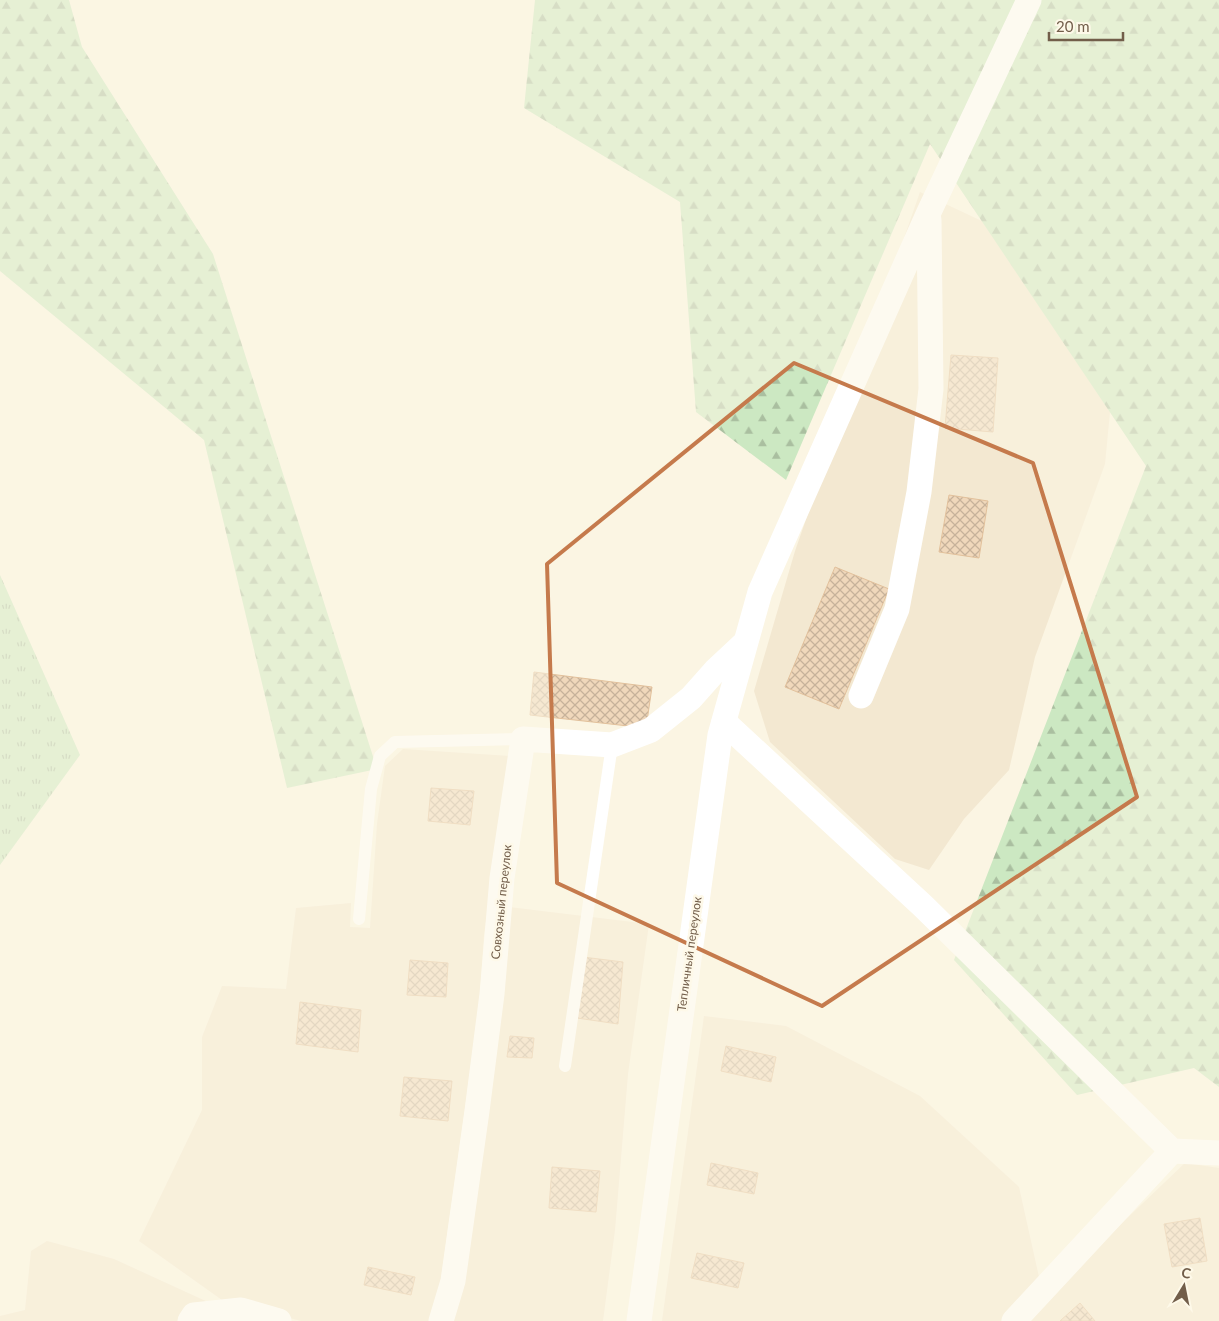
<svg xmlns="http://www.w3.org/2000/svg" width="1219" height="1321" font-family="Lato,sans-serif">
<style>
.residential{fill:#f3e8d1}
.grass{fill:url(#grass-tufts)}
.forest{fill:url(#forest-firs)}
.building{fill:url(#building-cross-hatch);stroke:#e2c19c}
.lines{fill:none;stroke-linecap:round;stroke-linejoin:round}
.service{stroke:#fff;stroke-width:12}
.minor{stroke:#fff;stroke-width:25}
.marked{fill:none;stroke:#c57a4c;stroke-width:4;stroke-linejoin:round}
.labels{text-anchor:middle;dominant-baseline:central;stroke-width:5;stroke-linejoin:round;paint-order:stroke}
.street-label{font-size:12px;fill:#725e4a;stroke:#fef9e9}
</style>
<defs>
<pattern id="grass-tufts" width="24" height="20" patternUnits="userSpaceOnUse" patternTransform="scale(1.25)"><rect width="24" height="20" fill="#cce8c2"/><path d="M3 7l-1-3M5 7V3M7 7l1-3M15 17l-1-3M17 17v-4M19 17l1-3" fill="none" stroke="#aabfa0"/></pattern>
<pattern id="forest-firs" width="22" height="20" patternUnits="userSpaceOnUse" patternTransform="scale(1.25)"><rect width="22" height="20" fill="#cce8c2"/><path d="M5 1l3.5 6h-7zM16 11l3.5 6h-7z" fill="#aabfa0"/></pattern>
<pattern id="building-cross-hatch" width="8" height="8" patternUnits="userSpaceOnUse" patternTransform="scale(1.25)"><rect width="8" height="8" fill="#f0d8bb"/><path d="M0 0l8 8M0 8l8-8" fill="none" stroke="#c7b29a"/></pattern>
</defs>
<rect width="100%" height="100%" fill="#fbf5e3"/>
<g class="residential">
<polygon points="920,192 1122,287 1105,464 1035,657 1009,770 964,819 929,870 895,859 770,742 754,691 795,551"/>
<polygon points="403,749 511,756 484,935 479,1009 435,1321 301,1321 222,1300 139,1241 202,1110 202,1037 222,986 286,989 296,908 351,903 350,927 370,928 377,824 385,766"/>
<polygon points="509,907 649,924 628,1074 615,1230 603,1321 453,1321"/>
<polygon points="704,1016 786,1026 920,1096 1019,1187 1039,1277 1001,1321 662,1321"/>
<polygon points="1185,1163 1219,1168 1219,1321 1028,1321 1097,1247"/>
<polygon points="47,1241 114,1259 210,1303 201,1321 0,1321 0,1316 25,1310 31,1251"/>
</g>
<polygon class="grass" points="0,575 80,755 0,865"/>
<g class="forest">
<polygon points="0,0 69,0 82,47 213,254 377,769 287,788 204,440 0,271"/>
<polygon points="535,0 1219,0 1219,1087 1194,1068 1077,1095 954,960 1146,466 930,144 786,480 696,412 680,202 524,108"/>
</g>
<g class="building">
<polygon points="951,355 998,358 993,432 945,428"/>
<polygon points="949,495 988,501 979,558 939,552"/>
<polygon points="835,567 889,589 839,709 785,687"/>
<polygon points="534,672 652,687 646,728 530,715"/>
<polygon points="431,788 474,791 470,825 428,821"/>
<polygon points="583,957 623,962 618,1024 577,1018"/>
<polygon points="410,960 448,963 446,997 407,995"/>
<polygon points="300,1002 361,1010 358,1052 296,1044"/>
<polygon points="510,1036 534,1038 532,1058 507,1057"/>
<polygon points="726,1046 776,1057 771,1082 721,1071"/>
<polygon points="404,1077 452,1081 448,1121 400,1116"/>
<polygon points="711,1163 758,1173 754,1194 707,1185"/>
<polygon points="552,1167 600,1171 596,1212 549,1208"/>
<polygon points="1200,1218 1207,1261 1172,1267 1164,1224"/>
<polygon points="697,1253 744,1263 738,1288 691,1278"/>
<polygon points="368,1267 415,1277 411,1295 364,1285"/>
<polygon points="1080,1303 1095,1321 1060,1321"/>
</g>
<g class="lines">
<g class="service">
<polyline points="359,919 371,789 380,756 395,742 523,739"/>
<polyline points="565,1066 612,745"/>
</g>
<g class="minor">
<polyline points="861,696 897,609 919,492 931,389 929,220"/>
<polyline points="724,722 923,906 1172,1151 1219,1153"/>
<polyline points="190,1321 194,1315 241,1310 279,1321"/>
<polyline points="441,1321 453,1281 477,1111 492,994 502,878 523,739 612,745 651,730 691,698 715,671 745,643"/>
<polyline points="639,1321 720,735 760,592 929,212 1029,0"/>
<polyline points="1014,1321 1172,1151"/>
</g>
</g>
<path d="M0 0H1219V1321H0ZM 794,363 L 1033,463 L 1137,797 L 822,1006 L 557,883 L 547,564 Z" fill="#fbf5e3" fill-opacity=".55" fill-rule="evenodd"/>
<path class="marked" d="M 794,363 L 1033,463 L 1137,797 L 822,1006 L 557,883 L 547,564 Z"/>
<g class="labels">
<g class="street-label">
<text transform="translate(501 902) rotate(-84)">Совхозный переулок</text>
<text transform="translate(689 954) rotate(-82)">Тепличный переулок</text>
</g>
</g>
<g transform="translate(1184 1286) rotate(10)" stroke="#fef9e9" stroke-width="4" paint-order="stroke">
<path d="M0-4L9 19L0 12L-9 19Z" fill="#725e4a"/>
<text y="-8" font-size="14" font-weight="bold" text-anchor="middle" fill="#725e4a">С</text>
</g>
<path d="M1049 32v8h74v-8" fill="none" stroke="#725e4a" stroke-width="2.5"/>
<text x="1056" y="32" font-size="15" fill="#725e4a" stroke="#fef9e9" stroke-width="4" paint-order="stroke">20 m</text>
</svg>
